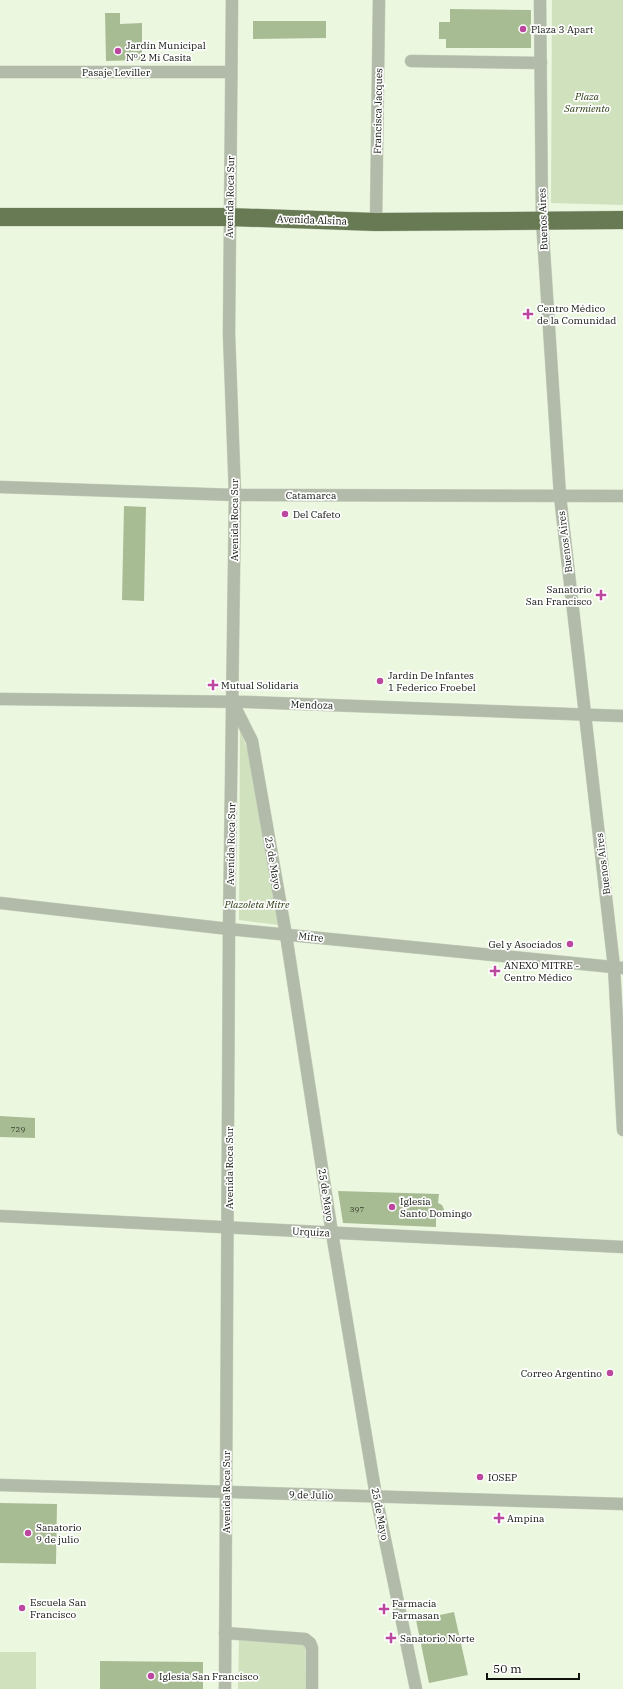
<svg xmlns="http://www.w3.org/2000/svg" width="623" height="1689" font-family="'IBM Plex Serif',serif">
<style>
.green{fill:#d0e1bd}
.building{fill:#a8bc94}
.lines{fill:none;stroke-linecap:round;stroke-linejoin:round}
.minor-casing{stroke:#c9d3be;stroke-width:13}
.highway-casing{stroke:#c9d3be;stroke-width:19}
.minor{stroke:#b2bba9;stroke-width:12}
.highway{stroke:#687a54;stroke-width:18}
.poi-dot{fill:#bc479f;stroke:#fff;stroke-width:1.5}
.labels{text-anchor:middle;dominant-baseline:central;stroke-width:3.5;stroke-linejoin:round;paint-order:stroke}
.number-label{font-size:8px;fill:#353d2d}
.poi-label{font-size:10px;fill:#0f130b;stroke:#fff;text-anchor:start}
.street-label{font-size:10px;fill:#0f130b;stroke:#fff}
.park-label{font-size:10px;font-style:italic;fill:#27390c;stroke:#fff}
</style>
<rect width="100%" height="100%" fill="#ecf7e0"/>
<g class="green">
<polygon points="552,0 623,0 623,205 551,203"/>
<polygon points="240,729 249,755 279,925 239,920"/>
<polygon points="239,1638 305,1645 306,1689 238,1689"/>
<rect x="0" y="1652" width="36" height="37"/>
</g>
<g class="building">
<polygon points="450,9 531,10 531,48 446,48 446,39 439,39 439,22 450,22"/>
<polygon points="105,13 120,13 120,24 142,23 142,60 106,61"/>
<polygon points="253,21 326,21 326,38 253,39"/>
<polygon points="124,506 146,507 144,601 122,600"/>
<polygon points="0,1116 35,1118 35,1138 0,1137"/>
<polygon points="338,1191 439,1194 438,1203 442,1205 445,1212 436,1218 436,1227 343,1223"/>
<polygon points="0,1503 57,1504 56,1564 0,1563"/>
<polygon points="454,1612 468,1675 429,1683 416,1620"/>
<polygon points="100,1661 203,1662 203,1689 100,1689"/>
</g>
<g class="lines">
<g class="minor-casing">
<g id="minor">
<polyline points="540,0 542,220 560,496 614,967 623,1130"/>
<polyline points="411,61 541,63"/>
<polyline points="0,72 231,72"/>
<polyline points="376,222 379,0"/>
<polyline points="0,487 235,495 623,496"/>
<polyline points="0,699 248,702 623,716"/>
<polyline points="234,705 252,741 286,935 332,1233 376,1496 416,1689"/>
<polyline points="0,903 229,929 623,968"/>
<polyline points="0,1216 623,1247"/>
<polyline points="0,1485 623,1504"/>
<polyline points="225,1633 305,1639 310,1643 312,1648 312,1689"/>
<polyline points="225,1689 229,929 235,495 229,334 232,0"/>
</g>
</g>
<g class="highway-casing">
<polyline id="highway" points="0,217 229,217 376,222 623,220"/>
</g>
<use href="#minor" class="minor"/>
<use href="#highway" class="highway"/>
</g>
<g class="poi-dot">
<circle cx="523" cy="29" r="4"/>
<circle cx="118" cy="51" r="4"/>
<path d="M526 308h4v4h4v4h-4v4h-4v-4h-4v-4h4z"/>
<circle cx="285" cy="514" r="4"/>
<path d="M599 589h4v4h4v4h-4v4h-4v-4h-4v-4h4z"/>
<circle cx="380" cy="681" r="4"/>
<path d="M211 679h4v4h4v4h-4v4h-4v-4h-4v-4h4z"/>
<circle cx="570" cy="944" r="4"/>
<path d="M493 965h4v4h4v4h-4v4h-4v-4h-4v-4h4z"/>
<circle cx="392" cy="1207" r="4"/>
<circle cx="610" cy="1373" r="4"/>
<circle cx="480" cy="1477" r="4"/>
<path d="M497 1512h4v4h4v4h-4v4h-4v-4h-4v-4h4z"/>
<circle cx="28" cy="1533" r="4"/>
<circle cx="22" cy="1608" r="4"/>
<path d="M382 1603h4v4h4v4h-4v4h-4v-4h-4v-4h4z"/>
<path d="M389 1632h4v4h4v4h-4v4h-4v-4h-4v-4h4z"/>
<circle cx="151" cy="1676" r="4"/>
</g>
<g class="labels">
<g class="number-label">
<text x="18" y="1129">729</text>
<text x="357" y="1209">397</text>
</g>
<g class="poi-label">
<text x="531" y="29">Plaza 3 Apart</text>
<text x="126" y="45">Jardín Municipal<tspan x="126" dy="12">Nº 2 Mi Casita</tspan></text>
<text x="537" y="308">Centro Médico<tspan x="537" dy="12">de la Comunidad</tspan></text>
<text x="293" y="514">Del Cafeto</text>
<text x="592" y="589" text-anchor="end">Sanatorio<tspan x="592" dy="12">San Francisco</tspan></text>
<text x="388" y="675">Jardín De Infantes<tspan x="388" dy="12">1 Federico Froebel</tspan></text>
<text x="221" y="685">Mutual Solidaria</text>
<text x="562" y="944" text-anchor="end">Gel y Asociados</text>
<text x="504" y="965">ANEXO MITRE -<tspan x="504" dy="12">Centro Médico</tspan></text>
<text x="400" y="1201">Iglesia<tspan x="400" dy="12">Santo Domingo</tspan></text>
<text x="602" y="1373" text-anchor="end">Correo Argentino</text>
<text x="488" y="1477">IOSEP</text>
<text x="507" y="1518">Ampina</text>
<text x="36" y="1527">Sanatorio<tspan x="36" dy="12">9 de julio</tspan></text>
<text x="30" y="1602">Escuela San<tspan x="30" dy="12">Francisco</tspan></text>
<text x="392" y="1603">Farmacia<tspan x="392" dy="12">Farmasan</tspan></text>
<text x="400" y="1638">Sanatorio Norte</text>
<text x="159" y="1676">Iglesia San Francisco</text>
</g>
<g class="street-label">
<text x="116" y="72">Pasaje Leviller</text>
<text transform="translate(378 111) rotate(-89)">Francisca Jacques</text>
<text transform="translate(230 197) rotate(-89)">Avenida Roca Sur</text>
<text transform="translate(543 219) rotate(-92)">Buenos Aires</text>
<text transform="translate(312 220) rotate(2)">Avenida Alsina</text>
<text x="311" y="495">Catamarca</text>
<text transform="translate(234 520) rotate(-90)">Avenida Roca Sur</text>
<text transform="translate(565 542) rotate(-97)">Buenos Aires</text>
<text transform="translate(312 705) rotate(2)">Mendoza</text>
<text transform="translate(231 844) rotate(-89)">Avenida Roca Sur</text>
<text transform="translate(273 863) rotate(80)">25 de Mayo</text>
<text transform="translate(603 864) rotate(-97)">Buenos Aires</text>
<text transform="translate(311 937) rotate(6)">Mitre</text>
<text transform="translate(229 1168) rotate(-90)">Avenida Roca Sur</text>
<text transform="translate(326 1195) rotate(81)">25 de Mayo</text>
<text transform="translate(311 1232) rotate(3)">Urquiza</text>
<text transform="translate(226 1492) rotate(-90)">Avenida Roca Sur</text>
<text transform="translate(311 1495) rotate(1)">9 de Julio</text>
<text transform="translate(380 1514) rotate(79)">25 de Mayo</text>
</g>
<g class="park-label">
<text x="587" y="96">Plaza<tspan x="587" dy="12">Sarmiento</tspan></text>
<text x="257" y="904">Plazoleta Mitre</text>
</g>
</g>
<path d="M487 1673v6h92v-6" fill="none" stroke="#0f130b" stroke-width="2"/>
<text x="493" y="1673" font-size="12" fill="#0f130b" stroke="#ffffff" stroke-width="3" paint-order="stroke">50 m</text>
</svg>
